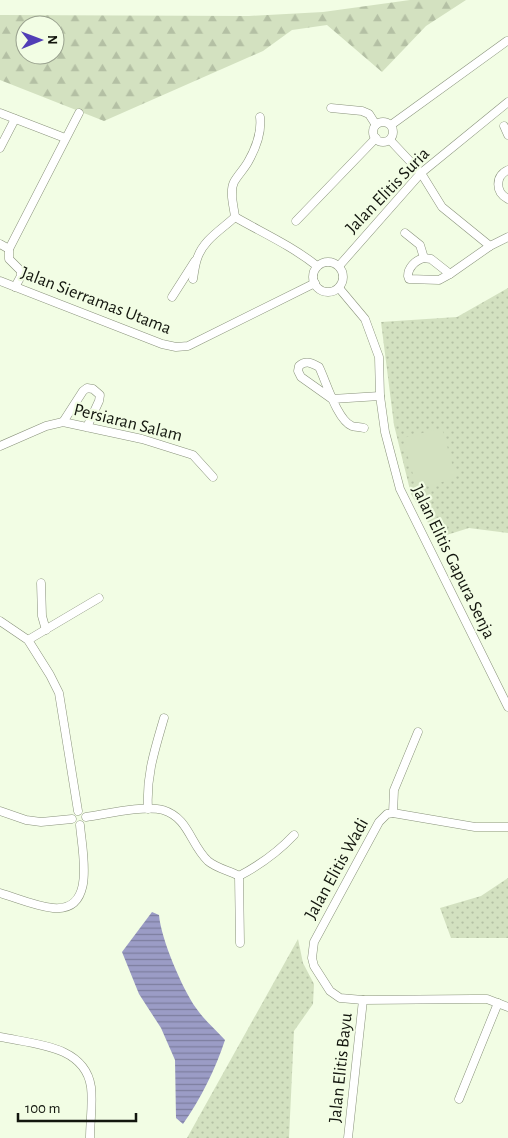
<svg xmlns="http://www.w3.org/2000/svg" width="508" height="1138" font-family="'Alegreya Sans',sans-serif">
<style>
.grass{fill:url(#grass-dots)}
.forest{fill:url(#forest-firs);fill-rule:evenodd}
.garden{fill:#d3e1c0}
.water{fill:url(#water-rules)}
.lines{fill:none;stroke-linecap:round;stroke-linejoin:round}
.street-casing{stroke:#89927b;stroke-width:9}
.street{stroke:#fff;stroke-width:8}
.labels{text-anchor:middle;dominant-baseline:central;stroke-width:4.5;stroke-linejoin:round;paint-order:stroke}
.street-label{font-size:18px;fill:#13160e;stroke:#f2fde4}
</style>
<defs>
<pattern id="grass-dots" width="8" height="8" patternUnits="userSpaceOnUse" patternTransform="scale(1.25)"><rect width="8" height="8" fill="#d3e1c0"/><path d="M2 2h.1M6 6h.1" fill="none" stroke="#b4c0a4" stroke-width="1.8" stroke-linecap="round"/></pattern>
<pattern id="forest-firs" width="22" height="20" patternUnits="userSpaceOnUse" patternTransform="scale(1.25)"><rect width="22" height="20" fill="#d3e1c0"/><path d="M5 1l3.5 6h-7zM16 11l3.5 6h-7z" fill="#b4c0a4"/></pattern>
<pattern id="water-rules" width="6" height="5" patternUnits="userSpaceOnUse" patternTransform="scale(1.25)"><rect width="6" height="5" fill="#9b9cc6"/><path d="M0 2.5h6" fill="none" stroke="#7d7e9f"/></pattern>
</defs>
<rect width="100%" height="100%" fill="#f2fde4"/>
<g class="grass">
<polygon points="508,288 508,533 469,528 437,538 411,494 394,425 381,322 457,317"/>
<polygon points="508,878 508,938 451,938 440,908 481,896"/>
<polygon points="298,939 303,963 314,984 313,1004 294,1031 289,1138 187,1138"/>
</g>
<path class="forest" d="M 410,0 L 466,0 L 426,26 L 382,72 L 327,25 L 292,30 L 263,51 L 104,121 L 0,80 L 0,15 L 249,16 L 323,12 ZM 25,25 L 55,25 L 55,55 L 25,55 Z"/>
<polygon class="garden" points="442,428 456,478 417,489 403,438"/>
<path class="water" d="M 152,912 L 159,915 C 161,939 182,988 196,1008 C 204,1020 216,1030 225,1040 C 215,1070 201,1098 183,1124 L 176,1118 L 175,1060 L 161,1028 L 139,994 L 122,952 Z"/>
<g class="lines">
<g class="street-casing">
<g id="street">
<polyline points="331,108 362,111 369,114 376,125"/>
<polyline points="0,113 65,138"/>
<circle cx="383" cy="132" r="10"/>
<polyline points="391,125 507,41"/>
<polyline points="504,126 508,135"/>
<polyline points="390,140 421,173 442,207 490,246"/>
<polyline points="0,148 15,119"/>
<path d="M 508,170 C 495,176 495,192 508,199"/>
<path d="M 235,217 C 263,233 292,246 317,266"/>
<polyline points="296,221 376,138"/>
<polyline points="405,233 420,245 424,258"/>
<polyline points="0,244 9,249"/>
<path d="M 424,258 L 431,259 L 450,274 L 439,280 L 409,279 L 408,276 C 408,268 415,260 424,258 Z"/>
<circle cx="328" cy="277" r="15"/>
<polyline points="339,266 421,173 508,102"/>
<polyline points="450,274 490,246 508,237"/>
<path d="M 193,279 C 194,272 195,265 197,259 C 203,240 221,230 235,217 C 234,207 229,192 234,182 C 238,175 244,169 248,162 C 256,148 262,133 260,117"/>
<polyline points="0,281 162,344 176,347 188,346 315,283"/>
<polyline points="15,287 21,276 21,271 9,259 9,249 79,113"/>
<polyline points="339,288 365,319 376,349 379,357 380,396 385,432 400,489 508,707"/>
<polyline points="172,297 195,261"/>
<polyline points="63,422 83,391 87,388 93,389 100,395 99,401 87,427"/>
<path d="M 364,428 C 360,427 355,427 352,426 C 337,420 326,381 319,367 C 312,363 306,360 299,366 L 298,371 L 301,377 L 332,399 L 380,396"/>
<polyline points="0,446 46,426 63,422 142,439 193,455 213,477"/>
<polyline points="41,583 42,616 46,630"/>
<polyline points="0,621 28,640 50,675 59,693 78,811"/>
<polyline points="28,640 99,598"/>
<polyline points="418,732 394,790 393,813 387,814 379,822 314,942 312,958 314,966 330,991 340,998 363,1000 473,999 487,999 508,1007"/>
<path d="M 148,809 C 146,775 155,749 164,718"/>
<polyline points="0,811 26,820 41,822 72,819"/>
<polyline points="393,813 475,827 508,827"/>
<path d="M 86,817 C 107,814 144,805 163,810 C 189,818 190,844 208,861 C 216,868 230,871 239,876"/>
<path d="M 239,876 C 260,865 278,852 294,835"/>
<polyline points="239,876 240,943"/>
<path d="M 0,893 C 17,898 35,906 53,908 C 97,912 82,851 80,825"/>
<path d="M 0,1037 C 33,1044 85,1045 91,1087 C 93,1104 90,1122 90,1138"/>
<polyline points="459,1099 498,1003"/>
<polyline points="348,1138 363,1000"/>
</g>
</g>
<use href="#street" class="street"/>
</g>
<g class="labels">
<g class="street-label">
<text transform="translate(388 191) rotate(-46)">Jalan Elitis Suria</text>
<text transform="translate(96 301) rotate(21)">Jalan Sierramas Utama</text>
<text transform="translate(128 423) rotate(14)">Persiaran Salam</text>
<text transform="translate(453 562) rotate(64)">Jalan Elitis Gapura Senja</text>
<text transform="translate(337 869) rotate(-61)">Jalan Elitis Wadi</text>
<text transform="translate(341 1068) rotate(-84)">Jalan Elitis Bayu</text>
</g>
</g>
<g transform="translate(40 40) rotate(89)"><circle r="24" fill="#f2fde4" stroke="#99a18e"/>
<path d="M0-4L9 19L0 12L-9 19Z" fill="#513eb6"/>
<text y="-8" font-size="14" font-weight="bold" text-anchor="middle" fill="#13160e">N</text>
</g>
<path d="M18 1113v8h118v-8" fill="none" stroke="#13160e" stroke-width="2.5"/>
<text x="25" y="1113" font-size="15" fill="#13160e" stroke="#f2fde4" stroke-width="4" paint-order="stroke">100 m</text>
</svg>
